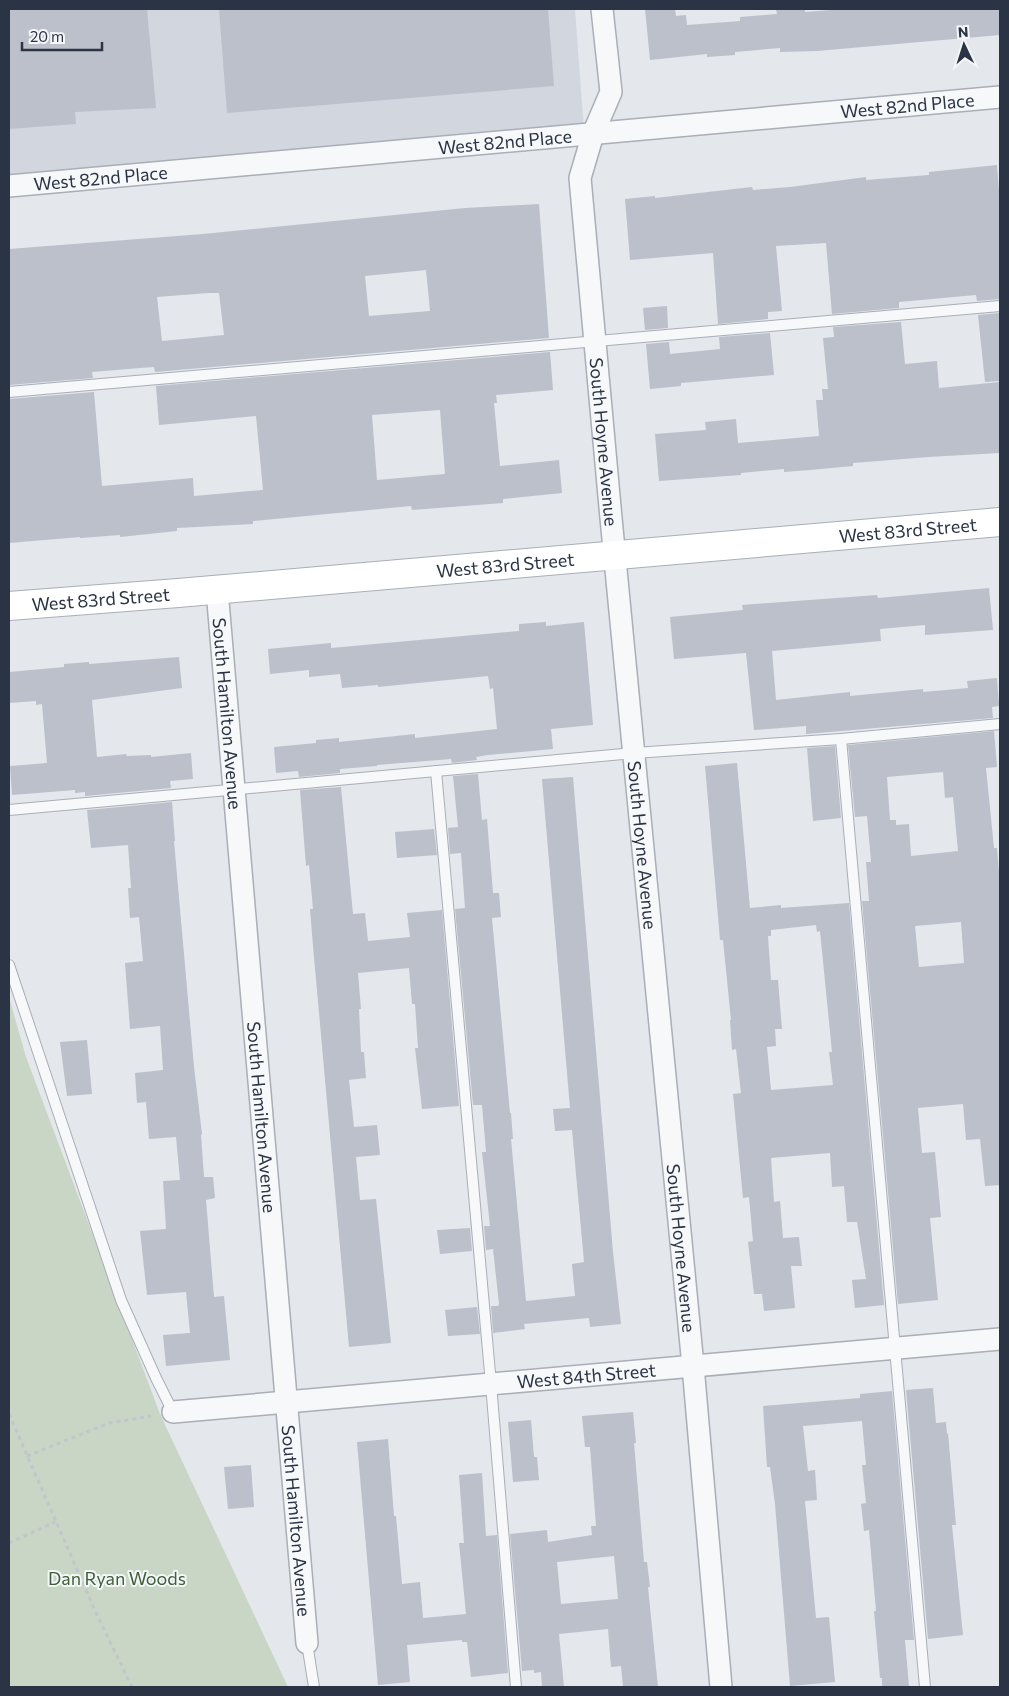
<svg xmlns="http://www.w3.org/2000/svg" width="1009" height="1696" font-family="Commissioner,sans-serif">
<style>
.built{fill:#d2d6de}
.green{fill:#c9d6c5}
.building{fill:#bbc0ca;fill-rule:evenodd}
.lines{fill:none;stroke-linecap:round;stroke-linejoin:round}
.lane-casing{stroke:#a9aeb7;stroke-width:12}
.street-casing{stroke:#a9aeb7;stroke-width:24}
.secondary-casing{stroke:#a9aeb7;stroke-width:30}
.path{stroke:#c2c5cb;stroke-width:3;stroke-dasharray:4 4;stroke-linecap:butt}
.lane{stroke:#f7f8fa;stroke-width:10}
.street{stroke:#f7f8fa;stroke-width:21}
.secondary{stroke:#fff;stroke-width:28}
.labels{text-anchor:middle;dominant-baseline:central;stroke-width:4;stroke-linejoin:round;paint-order:stroke}
.street-label{font-size:18px;fill:#2b3445;stroke:#f4f6f9}
.park-label{font-size:18px;fill:#3f6138;stroke:#f4f6f9}
</style>
<rect width="100%" height="100%" fill="#e4e7ec"/>
<polygon class="built" points="9,9 575,9 584,131 9,182"/>
<polygon class="green" points="9,997 26,1057 160,1414 288,1687 9,1687"/>
<g class="building">
<polygon points="9,9 147,9 156,108 75,112 76,124 9,129"/>
<polygon points="219,9 548,9 554,86 227,113"/>
<polygon points="645,9 675,9 676,16 686,15 687,25 740,21 740,17 777,14 776,9 805,9 805,12 844,9 1000,9 1000,35 817,51 780,52 780,48 735,52 735,55 707,57 707,54 650,60"/>
<polygon points="997,165 1000,204 1000,299 977,301 976,295 899,302 899,308 832,314 826,243 776,246 782,311 768,312 768,319 718,324 713,253 630,260 625,199 655,196 655,198 752,187 753,190 790,187 866,177 866,180 929,175 929,172"/>
<path d="M 539,204 L 549,338 L 155,372 L 154,367 L 140,368 L 92,372 L 93,378 L 9,385 L 9,249 L 203,234 L 465,208 ZM 426,270 L 430,311 L 369,316 L 365,276 ZM 208,293 L 219,293 L 224,335 L 162,341 L 157,297 Z"/>
<polygon points="667,306 668,328 645,330 643,308"/>
<polygon points="1000,313 1000,381 985,382 978,315"/>
<polygon points="901,322 905,364 937,361 939,388 1000,382 1000,453 928,457 853,463 853,466 810,470 784,472 784,469 741,473 741,475 659,481 655,434 706,430 705,422 736,419 738,443 819,436 816,400 823,400 822,389 828,389 823,338 834,337 833,327"/>
<polygon points="770,333 774,375 681,383 681,386 650,389 646,344 669,342 670,354 720,349 719,337"/>
<path d="M 550,352 L 553,390 L 496,395 L 497,403 L 494,403 L 500,466 L 559,460 L 562,493 L 503,499 L 503,503 L 412,510 L 411,506 L 253,521 L 253,524 L 177,528 L 177,531 L 120,537 L 120,535 L 80,538 L 80,537 L 9,543 L 9,399 L 94,392 L 102,486 L 193,478 L 194,496 L 263,490 L 256,416 L 159,425 L 156,386 ZM 440,410 L 445,474 L 377,480 L 372,415 Z"/>
<polygon points="989,588 993,630 925,635 925,625 880,629 881,641 772,651 776,700 850,692 850,696 923,689 923,692 968,688 967,681 997,678 999,706 992,707 993,718 806,734 806,726 754,730 746,653 674,659 670,617 743,610 742,605 877,595 878,598"/>
<polygon points="546,622 546,626 584,622 593,725 551,729 553,749 488,755 476,757 477,760 452,763 451,759 377,765 377,766 340,769 340,773 299,777 298,771 276,773 274,747 316,743 316,740 339,738 339,742 415,734 415,738 497,729 493,688 490,689 488,676 378,687 378,685 342,688 340,674 309,677 309,670 270,674 268,649 331,643 331,648 519,631 519,624"/>
<polygon points="179,657 182,688 92,700 97,757 126,754 127,756 151,755 151,757 191,753 193,779 170,781 171,788 85,796 85,792 75,793 75,790 12,795 10,766 47,763 42,704 36,705 36,701 9,703 9,672 64,667 64,664 89,662 89,664"/>
<path d="M 994,731 L 997,767 L 986,768 L 994,848 L 997,848 L 1000,886 L 1000,1185 L 985,1186 L 980,1139 L 966,1140 L 963,1104 L 918,1108 L 922,1153 L 935,1152 L 941,1217 L 930,1218 L 938,1300 L 898,1304 L 862,901 L 869,901 L 866,862 L 871,862 L 867,816 L 855,817 L 848,745 ZM 943,772 L 945,798 L 953,797 L 958,851 L 911,856 L 909,824 L 896,825 L 896,820 L 890,820 L 887,777 ZM 961,922 L 964,963 L 919,967 L 915,926 Z"/>
<polygon points="835,746 841,818 813,821 807,748"/>
<path d="M 737,763 L 750,908 L 781,905 L 781,908 L 849,903 L 884,1305 L 855,1308 L 852,1280 L 866,1279 L 857,1222 L 847,1222 L 844,1186 L 832,1187 L 830,1153 L 771,1158 L 774,1202 L 780,1201 L 783,1238 L 799,1237 L 802,1266 L 791,1266 L 795,1308 L 764,1311 L 762,1294 L 754,1294 L 748,1242 L 753,1241 L 749,1197 L 743,1198 L 733,1094 L 741,1093 L 736,1049 L 732,1050 L 730,1020 L 731,1020 L 723,940 L 720,940 L 705,766 ZM 816,925 L 817,932 L 820,931 L 832,1052 L 829,1052 L 833,1085 L 771,1090 L 767,1047 L 776,1046 L 775,1029 L 782,1029 L 778,980 L 771,980 L 768,936 L 771,936 L 771,930 Z"/>
<polygon points="478,774 482,820 487,819 493,893 499,893 501,917 492,918 510,1113 511,1113 513,1139 511,1139 526,1301 575,1296 572,1264 584,1262 572,1130 555,1131 553,1109 570,1108 542,779 573,777 613,1252 621,1324 590,1327 589,1318 524,1324 525,1329 493,1333 491,1306 498,1306 499,1304 493,1249 486,1250 484,1226 490,1226 482,1152 486,1152 482,1105 473,1105 455,909 465,908 461,853 450,854 448,828 458,827 453,776"/>
<polygon points="341,787 353,914 365,913 368,941 410,937 407,913 442,910 459,1106 422,1109 415,1048 418,1048 415,1004 412,1004 409,968 358,973 361,1009 359,1009 361,1052 364,1052 366,1078 349,1080 354,1127 377,1125 380,1155 356,1157 360,1200 376,1199 391,1343 349,1347 313,946 310,909 313,909 309,865 306,866 300,790"/>
<polygon points="172,802 175,841 174,841 194,1067 202,1134 201,1135 204,1177 213,1177 215,1198 206,1200 214,1297 224,1296 230,1360 166,1366 163,1335 190,1333 186,1292 147,1295 140,1231 166,1229 163,1181 180,1180 176,1137 149,1139 146,1102 137,1103 135,1073 163,1070 160,1026 130,1029 125,963 143,961 139,917 130,918 128,888 131,888 128,845 91,848 87,810"/>
<polygon points="434,829 437,855 397,858 395,832"/>
<polygon points="87,1040 92,1094 67,1096 60,1042"/>
<polygon points="470,1228 472,1251 440,1254 437,1230"/>
<polygon points="477,1307 480,1334 448,1336 445,1310"/>
<polygon points="933,1388 936,1423 946,1422 947,1434 948,1433 956,1525 952,1525 963,1635 928,1639 906,1390"/>
<polygon points="892,1391 914,1640 905,1640 909,1687 882,1687 882,1678 880,1678 874,1611 876,1611 869,1530 864,1531 861,1504 866,1503 862,1465 866,1465 862,1421 803,1426 808,1471 815,1470 817,1500 805,1501 816,1618 829,1617 835,1682 790,1686 775,1504 770,1467 767,1467 763,1406 860,1398 860,1394"/>
<path d="M 633,1412 L 636,1443 L 634,1443 L 644,1562 L 647,1562 L 650,1587 L 648,1587 L 658,1687 L 623,1687 L 621,1666 L 611,1667 L 608,1629 L 559,1634 L 564,1687 L 542,1687 L 541,1672 L 534,1673 L 534,1670 L 522,1671 L 510,1534 L 547,1530 L 548,1542 L 592,1535 L 591,1526 L 596,1526 L 590,1447 L 585,1447 L 582,1416 ZM 614,1556 L 618,1599 L 561,1604 L 557,1562 Z"/>
<polygon points="531,1420 534,1457 537,1457 539,1480 513,1482 508,1422"/>
<polygon points="388,1439 394,1516 396,1516 402,1584 420,1582 423,1618 466,1614 459,1543 464,1543 459,1475 482,1473 486,1536 497,1535 508,1673 471,1677 467,1642 462,1642 462,1640 407,1645 410,1682 378,1685 357,1442"/>
<polygon points="251,1465 254,1507 228,1509 224,1467"/>
</g>
<g class="lines">
<g class="lane-casing">
<g id="lane">
<polyline points="9,392 1000,306"/>
<polyline points="841,739 925,1687"/>
<polyline points="436,771 491,1384 516,1687"/>
<polyline points="9,810 634,753 841,739 1000,724"/>
<polyline points="9,965 121,1300 156,1378 173,1412"/>
<polyline points="307,1643 314,1687"/>
</g>
</g>
<g class="street-casing">
<g id="street">
<path id="s1" d="M 602,9 L 611,92 L 593,134 L 580,178 L 611,518 L 693,1366 L 721,1687"/>
<path id="s2" d="M 9,186 L 1000,97"/>
<path id="s3" d="M 217,590 L 307,1643"/>
<path id="s4" d="M 173,1412 L 1000,1339"/>
</g>
</g>
<g class="secondary-casing">
<g id="secondary">
<path id="s5" d="M 9,606 L 178,593 L 1000,522"/>
</g>
</g>
<g class="path">
<polyline points="9,1414 96,1613 132,1687"/>
<polyline points="27,1456 109,1423 151,1416"/>
<polyline points="9,1543 55,1522"/>
</g>
<use href="#lane" class="lane"/>
<use href="#street" class="street"/>
<use href="#secondary" class="secondary"/>
</g>
<g class="labels">
<g class="street-label">
<text stroke="none"><textPath href="#s2" startOffset="902">West 82nd Place</textPath></text>
<text stroke="none"><textPath href="#s2" startOffset="498">West 82nd Place</textPath></text>
<text stroke="none"><textPath href="#s2" startOffset="92">West 82nd Place</textPath></text>
<text stroke="none"><textPath href="#s1" startOffset="440">South Hoyne Avenue</textPath></text>
<text stroke="none"><textPath href="#s5" startOffset="902">West 83rd Street</textPath></text>
<text stroke="none"><textPath href="#s5" startOffset="498">West 83rd Street</textPath></text>
<text stroke="none"><textPath href="#s5" startOffset="92">West 83rd Street</textPath></text>
<text stroke="none"><textPath href="#s3" startOffset="124">South Hamilton Avenue</textPath></text>
<text stroke="none"><textPath href="#s1" startOffset="845">South Hoyne Avenue</textPath></text>
<text stroke="none"><textPath href="#s3" startOffset="529">South Hamilton Avenue</textPath></text>
<text stroke="none"><textPath href="#s1" startOffset="1250">South Hoyne Avenue</textPath></text>
<text stroke="none"><textPath href="#s4" startOffset="415">West 84th Street</textPath></text>
<text stroke="none"><textPath href="#s3" startOffset="934">South Hamilton Avenue</textPath></text>
</g>
<g class="park-label">
<text x="117" y="1578">Dan Ryan Woods</text>
</g>
</g>
<rect width="1009" height="1696" fill="none" stroke="#2b3445" stroke-width="20"/>
<g transform="translate(964 45) rotate(356)" stroke="#f4f6f9" stroke-width="4" paint-order="stroke">
<path d="M0-4L9 19L0 12L-9 19Z" fill="#2b3445"/>
<text y="-8" font-size="14" font-weight="bold" text-anchor="middle" fill="#2b3445">N</text>
</g>
<path d="M22 42v8h80v-8" fill="none" stroke="#2b3445" stroke-width="2.5"/>
<text x="30" y="42" font-size="15" fill="#2b3445" stroke="#f4f6f9" stroke-width="4" paint-order="stroke">20 m</text>
</svg>
